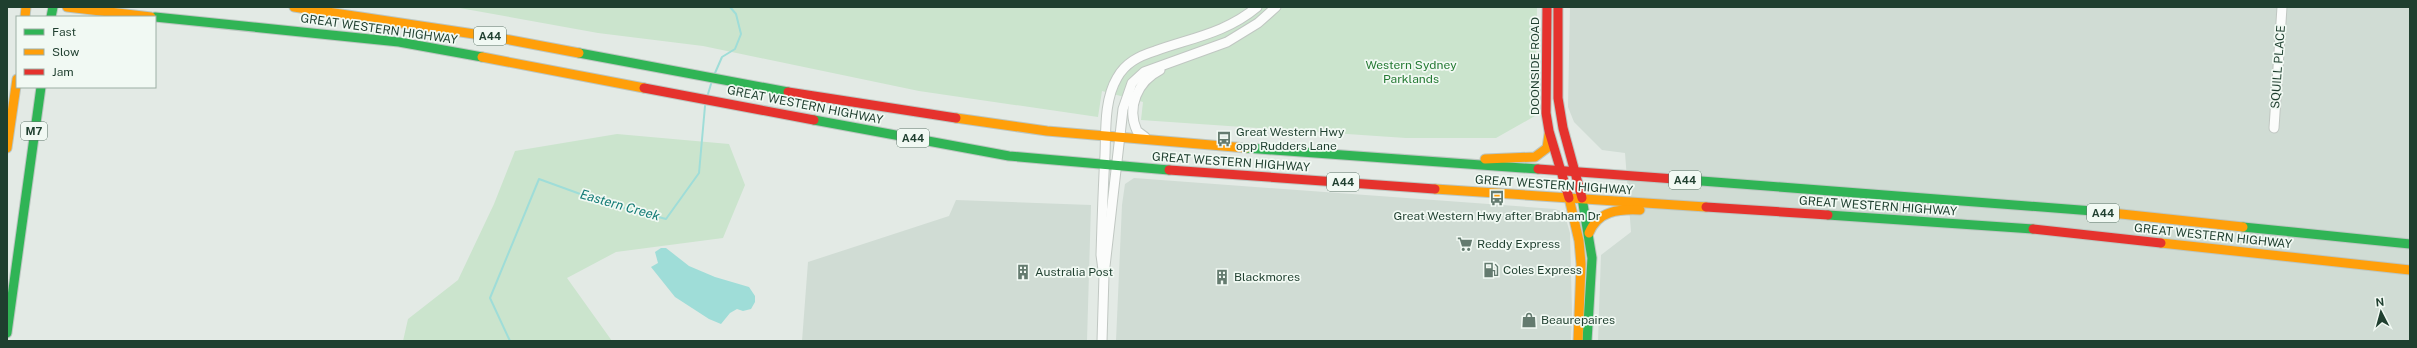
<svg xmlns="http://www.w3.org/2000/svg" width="2417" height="348" font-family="'Public Sans',sans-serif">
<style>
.built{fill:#d0dcd4}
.green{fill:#cbe4cd}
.water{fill:#9fddd8}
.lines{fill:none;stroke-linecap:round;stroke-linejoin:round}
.stream{stroke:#9fddd8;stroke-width:2}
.street-casing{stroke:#c0c7c2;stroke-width:11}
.fast-casing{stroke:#bcc6c1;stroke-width:11}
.slow-casing{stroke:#bcc6c1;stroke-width:11}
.jam-casing{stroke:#bcc6c1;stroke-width:11}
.street{stroke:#fbfcfb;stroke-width:9}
.fast{stroke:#30b455;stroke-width:9}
.slow{stroke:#ff9f0a;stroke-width:9}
.jam{stroke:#e5322d;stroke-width:9}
.labels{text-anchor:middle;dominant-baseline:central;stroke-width:3.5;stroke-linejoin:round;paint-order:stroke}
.shield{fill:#f1f9f3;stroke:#5e776a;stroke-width:1}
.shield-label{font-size:11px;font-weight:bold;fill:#1f3f2f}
.street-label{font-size:12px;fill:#1f3f2f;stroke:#f1f9f3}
.park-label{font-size:12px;fill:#257a34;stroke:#f1f9f3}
.poi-label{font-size:12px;fill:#1f3f2f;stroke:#f1f9f3;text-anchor:start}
.water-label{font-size:13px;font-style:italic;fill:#137b76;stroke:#f1f9f3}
</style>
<rect width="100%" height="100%" fill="#e3eae5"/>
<g class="built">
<polygon points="1570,7 2410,7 2410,341 1598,341 1601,255 1631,232 1625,153 1602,150 1574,122 1568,107"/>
<polygon points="1134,178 1555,209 1564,212 1570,233 1572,313 1571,341 1116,341 1122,205 1125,184"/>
<polygon points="956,200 1091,205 1087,341 802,341 808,262 949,216"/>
</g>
<g class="green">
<polygon points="454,7 1537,7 1535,116 1496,138 1406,138 1141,120 1143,102 1102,91 1098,117 919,91 703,46 598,33"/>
<polygon points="617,134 729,144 745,185 723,238 616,252 567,278 612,341 403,341 408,319 458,280 494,204 515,151"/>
</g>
<polygon class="water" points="661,248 666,248 689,266 715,277 749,287 755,296 755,302 751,309 743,311 737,309 730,313 721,324 709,319 675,297 651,267 658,263 655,252"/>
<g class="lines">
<g class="stream">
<polyline points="715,73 722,57 735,49 741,34 736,14 730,7"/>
<polyline points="708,94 711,84"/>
<polyline points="510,341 490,298 539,179 605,203 666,219 699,173 705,106"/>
</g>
<g class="street-casing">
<g id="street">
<polyline points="2274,128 2282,7"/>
<path d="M 1145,137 L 1137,131 C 1126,107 1138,81 1160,70"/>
<path d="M 1103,270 L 1101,255 C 1102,222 1103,189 1105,155 C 1106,131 1104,100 1117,78 C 1125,63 1139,56 1155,51 C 1191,38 1226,33 1257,7"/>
<polyline points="1102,341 1104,275 1123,109 1132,83 1144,72 1227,42 1258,23 1276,7"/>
</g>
</g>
<g class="fast-casing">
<g id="fast">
<polyline points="51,17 53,7"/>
<polyline points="155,17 399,42 482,57"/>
<polyline points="579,53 788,92"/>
<polyline points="814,120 1009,156 1169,170"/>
<polyline points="1246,148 1538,169"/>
<polyline points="1675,179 2093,211"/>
<polyline points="1582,198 1592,258 1587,341"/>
<polyline points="1828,215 2033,229"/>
<polyline points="2243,227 2410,244"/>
<polyline points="7,333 41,87"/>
</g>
</g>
<g class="slow-casing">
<g id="slow">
<polyline points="67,7 151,17"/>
<polyline points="294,7 494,37 579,53"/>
<polyline points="25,17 26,7"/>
<polyline points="482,57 644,88"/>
<polyline points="956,118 1047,131 1246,148"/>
<polyline points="7,148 17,79"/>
<polyline points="1485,159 1535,157 1547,148 1549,134"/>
<polyline points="1435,189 1706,207"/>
<polyline points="1569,198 1579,241 1581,264 1578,341"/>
<polyline points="2093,211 2243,227"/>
<path d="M 1589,233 C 1598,211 1618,209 1640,210"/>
<polyline points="2161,243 2410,270"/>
</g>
</g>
<g class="jam-casing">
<g id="jam">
<polyline points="1547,7 1546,113 1549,131 1569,198"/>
<polyline points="1558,7 1558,98 1563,128 1582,198"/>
<polyline points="644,88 814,120"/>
<polyline points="788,92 956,118"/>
<polyline points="1538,169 1675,179"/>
<polyline points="1169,170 1435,189"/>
<polyline points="1706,207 1828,215"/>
<polyline points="2033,229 2161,243"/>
</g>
</g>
<use href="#street" class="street"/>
<use href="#fast" class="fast"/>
<use href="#slow" class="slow"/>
<use href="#jam" class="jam"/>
</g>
<defs>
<g id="bus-bare" transform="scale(1.2)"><path d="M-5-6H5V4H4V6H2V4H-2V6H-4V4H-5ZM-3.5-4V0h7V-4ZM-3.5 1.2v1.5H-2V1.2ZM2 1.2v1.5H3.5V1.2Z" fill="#647b6f" stroke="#f1f9f3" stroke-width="2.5" paint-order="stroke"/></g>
<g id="supermarket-bare" transform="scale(1.2)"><path d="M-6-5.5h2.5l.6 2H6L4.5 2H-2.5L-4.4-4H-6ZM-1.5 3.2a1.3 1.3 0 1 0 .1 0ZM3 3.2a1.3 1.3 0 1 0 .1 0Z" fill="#647b6f" stroke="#f1f9f3" stroke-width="2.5" paint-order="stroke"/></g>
<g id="fuel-bare" transform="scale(1.2)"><path d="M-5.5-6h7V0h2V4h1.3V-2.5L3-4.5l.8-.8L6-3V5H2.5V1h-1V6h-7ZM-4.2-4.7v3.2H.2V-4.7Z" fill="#647b6f" stroke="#f1f9f3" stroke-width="2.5" paint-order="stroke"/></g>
<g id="building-bare" transform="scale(1.2)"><path d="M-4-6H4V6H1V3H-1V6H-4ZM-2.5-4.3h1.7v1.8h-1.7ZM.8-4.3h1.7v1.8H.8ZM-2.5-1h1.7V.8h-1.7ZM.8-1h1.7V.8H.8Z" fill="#647b6f" stroke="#f1f9f3" stroke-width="2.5" paint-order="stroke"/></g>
<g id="shop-bare" transform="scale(1.2)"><path d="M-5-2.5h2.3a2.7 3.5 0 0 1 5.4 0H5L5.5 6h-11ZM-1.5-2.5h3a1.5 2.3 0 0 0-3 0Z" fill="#647b6f" stroke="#f1f9f3" stroke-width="2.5" paint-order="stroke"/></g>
</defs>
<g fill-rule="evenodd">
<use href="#bus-bare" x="1224" y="139"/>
<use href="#bus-bare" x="1497" y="198"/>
<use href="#supermarket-bare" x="1465" y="244"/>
<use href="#fuel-bare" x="1491" y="270"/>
<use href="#building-bare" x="1023" y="272"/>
<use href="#building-bare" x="1222" y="277"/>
<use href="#shop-bare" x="1529" y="320"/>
</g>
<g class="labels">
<g class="shield">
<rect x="474" y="27" width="32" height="18" rx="3"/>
<rect x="21" y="122" width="26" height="18" rx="3"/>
<rect x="897" y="129" width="32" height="18" rx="3"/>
<rect x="1669" y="171" width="32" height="18" rx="3"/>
<rect x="1327" y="173" width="32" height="18" rx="3"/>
<rect x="2087" y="204" width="32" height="18" rx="3"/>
</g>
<g class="shield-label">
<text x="490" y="36">A44</text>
<text x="34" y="131">M7</text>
<text x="913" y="138">A44</text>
<text x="1685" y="180">A44</text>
<text x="1343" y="182">A44</text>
<text x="2103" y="213">A44</text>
</g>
<g class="street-label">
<text transform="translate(379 29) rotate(8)">GREAT WESTERN HIGHWAY</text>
<text transform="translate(1535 66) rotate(-90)">DOONSIDE ROAD</text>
<text transform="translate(2278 67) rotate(-86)">SQUILL PLACE</text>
<text transform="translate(805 105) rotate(11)">GREAT WESTERN HIGHWAY</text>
<text transform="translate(1231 162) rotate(4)">GREAT WESTERN HIGHWAY</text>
<text transform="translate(1554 185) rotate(4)">GREAT WESTERN HIGHWAY</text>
<text transform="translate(1878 206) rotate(4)">GREAT WESTERN HIGHWAY</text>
<text transform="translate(2213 236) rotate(6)">GREAT WESTERN HIGHWAY</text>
</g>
<g class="park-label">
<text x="1411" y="65">Western Sydney<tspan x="1411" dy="14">Parklands</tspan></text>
</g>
<g class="poi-label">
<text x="1236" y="132">Great Western Hwy<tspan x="1236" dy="14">opp Rudders Lane</tspan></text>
<text x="1497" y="216" text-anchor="middle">Great Western Hwy after Brabham Dr</text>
<text x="1477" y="244">Reddy Express</text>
<text x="1503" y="270">Coles Express</text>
<text x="1035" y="272">Australia Post</text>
<text x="1234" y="277">Blackmores</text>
<text x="1541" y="320">Beaurepaires</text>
</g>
<g class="water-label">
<text transform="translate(620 205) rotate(16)">Eastern Creek</text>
</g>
</g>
<rect width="2417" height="348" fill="none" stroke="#1f3f2f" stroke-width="16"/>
<rect x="16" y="16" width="140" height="72" fill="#f1f9f3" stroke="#9dafa5"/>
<rect x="24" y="29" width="20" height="6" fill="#30b455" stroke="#9dafa5"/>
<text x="52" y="36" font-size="12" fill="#1f3f2f">Fast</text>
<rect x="24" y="49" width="20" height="6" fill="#ff9f0a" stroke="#9dafa5"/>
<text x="52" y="56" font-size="12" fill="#1f3f2f">Slow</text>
<rect x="24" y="69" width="20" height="6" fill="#e5322d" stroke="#9dafa5"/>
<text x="52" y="76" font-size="12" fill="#1f3f2f">Jam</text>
<g transform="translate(2381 312) rotate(354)" stroke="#f1f9f3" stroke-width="3" paint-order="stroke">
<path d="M0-3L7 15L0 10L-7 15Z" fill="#1f3f2f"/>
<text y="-6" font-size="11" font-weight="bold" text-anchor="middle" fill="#1f3f2f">N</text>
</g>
</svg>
